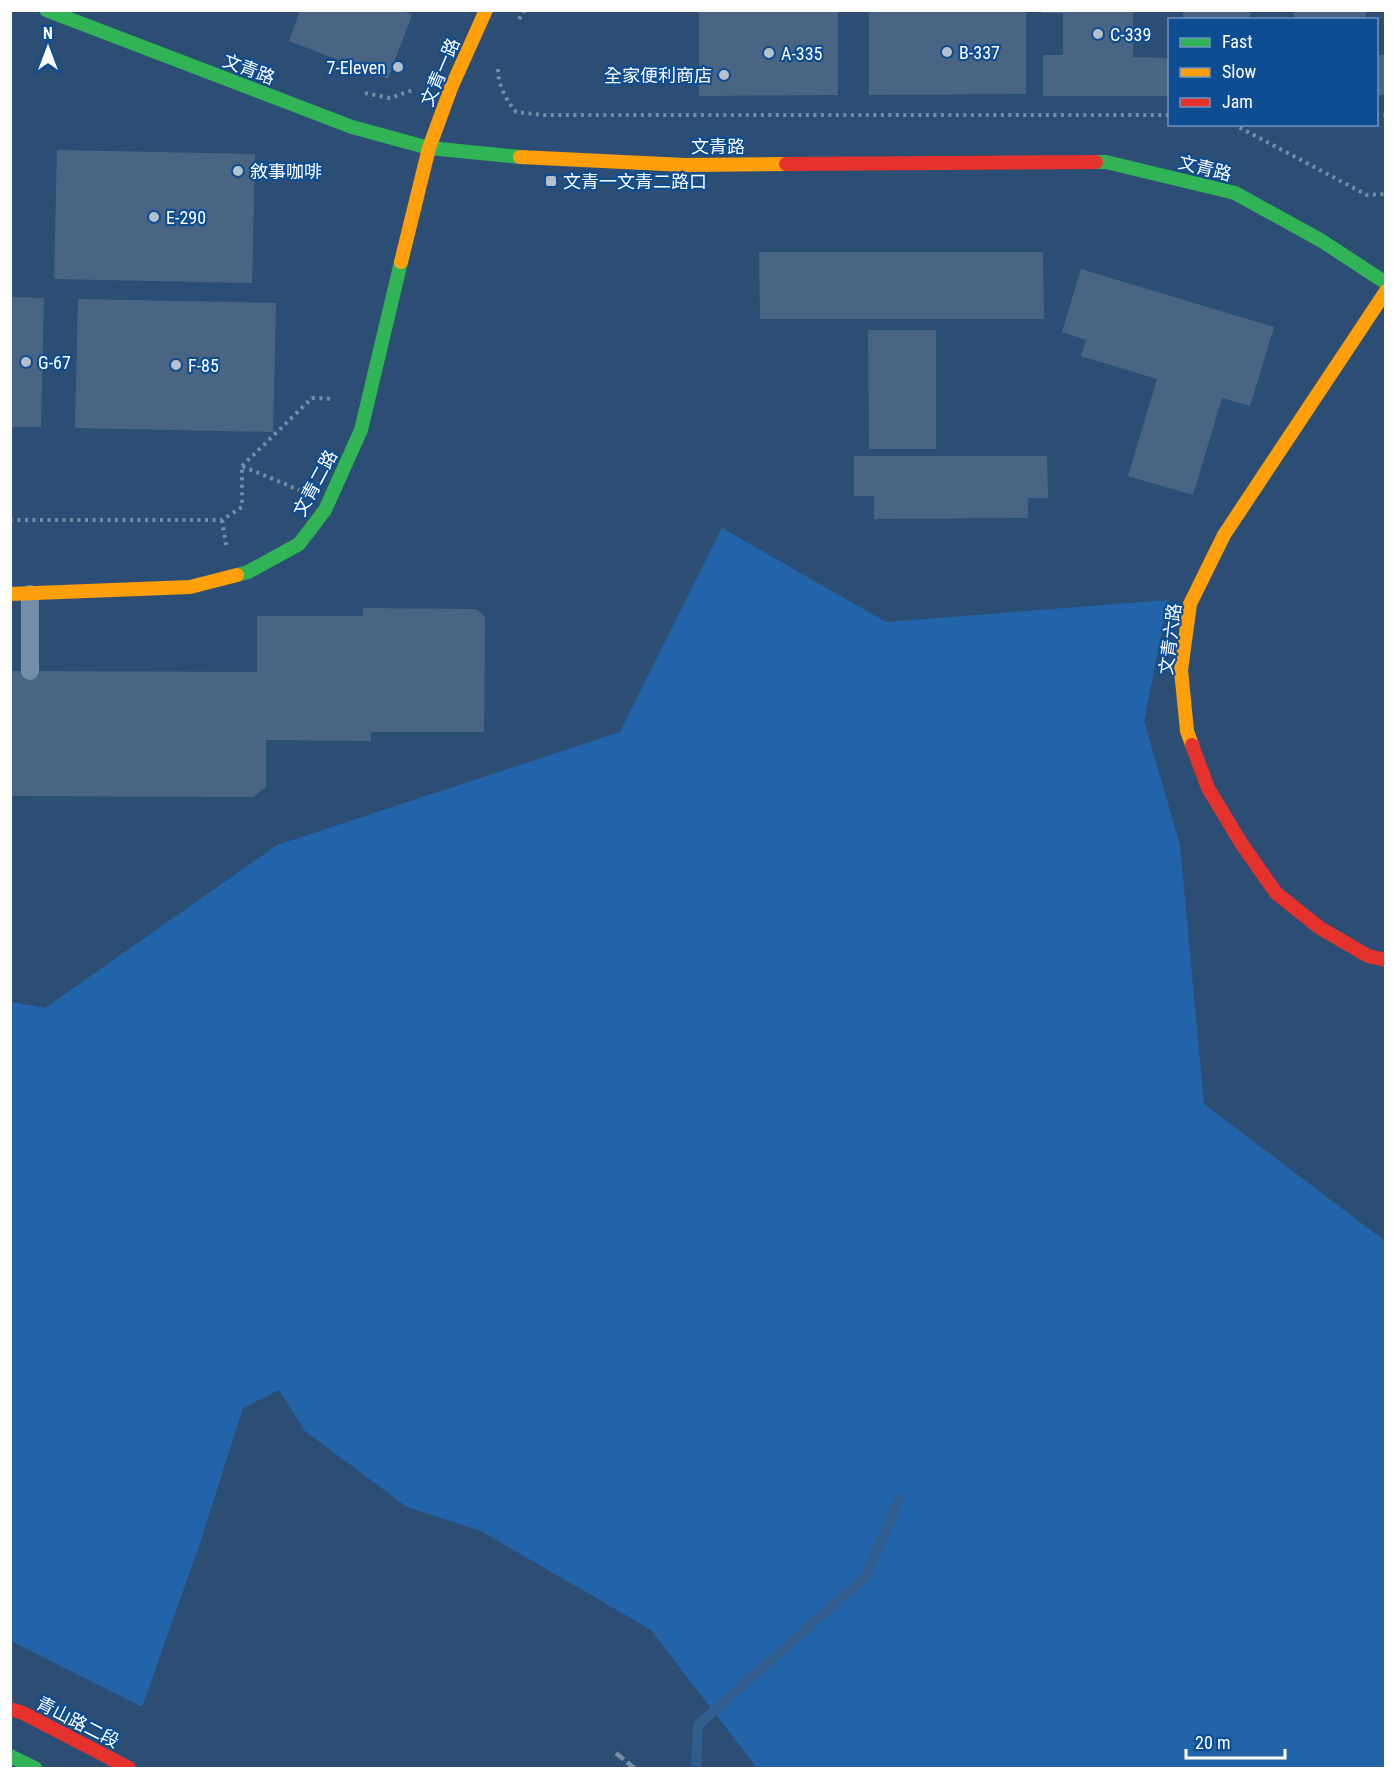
<svg xmlns="http://www.w3.org/2000/svg" width="1396" height="1779" font-family="'Roboto Condensed','Noto Sans TC',sans-serif">
<style>
.green{fill:#2264a9}
.lines{fill:none;stroke-linecap:round;stroke-linejoin:round}
.stream{stroke:#325d8f;stroke-width:10}
.building{fill:#4a6583}
.path{stroke:#748ea7;stroke-width:4;stroke-dasharray:3 4.5;stroke-linecap:butt}
.lane{stroke:#748ea7;stroke-width:18}
.fast{stroke:#30b455;stroke-width:14}
.slow{stroke:#ff9f0a;stroke-width:14}
.jam{stroke:#e5322d;stroke-width:14}
.rail{stroke:#788ea7;stroke-width:4.5;stroke-dasharray:10 4.5;stroke-linecap:butt}
.poi-dot{fill:#b6c1ce;stroke:#0f4d92;stroke-width:2}
.labels{text-anchor:middle;dominant-baseline:central;stroke-width:4.5;stroke-linejoin:round;paint-order:stroke}
.poi-label{font-size:18px;fill:#fff;stroke:#0f4d92;text-anchor:start}
.street-label{font-size:18px;fill:#fff;stroke:#0f4d92}
</style>
<rect width="100%" height="100%" fill="#2d4e74"/>
<polygon class="green" points="722,528 886,622 1168,600 1144,721 1180,845 1204,1104 1385,1241 1385,1768 757,1768 651,1630 481,1531 407,1507 305,1431 279,1390 243,1408 199,1546 142,1707 11,1641 11,1002 45,1008 277,845 620,732"/>
<g class="lines">
<polyline class="stream" points="696,1768 698,1725 866,1576 899,1499"/>
</g>
<g class="building">
<polygon points="300,10 400,10 412,15 388,79 289,41"/>
<polygon points="699,10 838,10 838,95 699,96"/>
<polygon points="869,10 1026,10 1026,94 869,95"/>
<polygon points="1042,10 1133,10 1133,57 1170,58 1170,96 1043,96 1043,55 1063,55 1063,13 1042,13"/>
<rect x="1183" y="10" width="67" height="10"/>
<rect x="1294" y="10" width="72" height="10"/>
<rect x="1376" y="55" width="10" height="40"/>
<polygon points="57,150 255,154 252,283 54,279"/>
<polygon points="759,252 1043,252 1044,319 760,319"/>
<polygon points="1081,269 1274,327 1250,406 1222,398 1193,495 1128,476 1157,379 1081,356 1086,340 1062,332"/>
<polygon points="10,297 44,298 41,427 10,427"/>
<polygon points="78,299 276,303 273,432 75,428"/>
<polygon points="868,330 936,330 936,449 869,449"/>
<polygon points="854,456 1047,456 1048,498 1028,498 1028,518 874,519 874,496 854,496"/>
<polygon points="363,608 476,609 485,617 484,732 371,732 371,741 266,740 266,787 253,797 10,796 10,671 257,672 257,616 363,616"/>
</g>
<g class="lines">
<g class="path">
<polyline points="519,19 525,10"/>
<path d="M 498,69 C 498,85 506,100 516,112 L 543,115 L 1170,115"/>
<polyline points="365,93 390,98 413,90"/>
<polyline points="1376,115 1386,115"/>
<polyline points="1233,124 1367,195 1386,194"/>
<polyline points="242,466 312,398 334,399"/>
<polyline points="10,520 222,520 242,507 242,466 299,490"/>
<polyline points="222,520 226,545"/>
</g>
<polyline class="lane" points="30,594 30,671"/>
<g class="fast">
<polyline points="46,10 352,127 429,148 520,157"/>
<polyline points="1096,162 1106,162 1235,193 1322,241 1386,283"/>
<polyline points="237,575 248,572 299,544 325,510 361,430 401,262"/>
<polyline points="10,1756 35,1768"/>
</g>
<g class="slow">
<polyline points="520,157 685,165 786,164"/>
<polyline points="401,262 429,148 451,88 486,10"/>
<polyline points="10,594 190,587 237,575"/>
<polyline points="1192,745 1187,731 1181,670 1190,604 1224,535 1386,291"/>
</g>
<g class="jam">
<polyline points="786,164 1096,162"/>
<polyline points="1192,745 1208,788 1241,843 1276,893 1320,928 1368,956 1386,960"/>
<polyline points="10,1709 23,1713 129,1768"/>
</g>
<polyline class="rail" points="616,1753 634,1768"/>
</g>
<g class="poi-dot">
<circle cx="1098" cy="34" r="6"/>
<circle cx="947" cy="52" r="6"/>
<circle cx="769" cy="53" r="6"/>
<circle cx="398" cy="67" r="6"/>
<circle cx="724" cy="75" r="6"/>
<circle cx="238" cy="171" r="6"/>
<rect x="545" y="175" width="12" height="12" rx="3"/>
<circle cx="154" cy="217" r="6"/>
<circle cx="26" cy="362" r="6"/>
<circle cx="176" cy="365" r="6"/>
</g>
<g class="labels">
<g class="poi-label">
<text x="1110" y="34">C-339</text>
<text x="959" y="52">B-337</text>
<text x="781" y="53">A-335</text>
<text x="386" y="67" text-anchor="end">7-Eleven</text>
<text x="712" y="75" text-anchor="end">全家便利商店</text>
<text x="250" y="171">敘事咖啡</text>
<text x="563" y="181">文青一文青二路口</text>
<text x="166" y="217">E-290</text>
<text x="38" y="362">G-67</text>
<text x="188" y="365">F-85</text>
</g>
<g class="street-label">
<text transform="translate(249 69) rotate(21)">文青路</text>
<text transform="translate(440 72) rotate(-67)">文青一路</text>
<text x="718" y="146">文青路</text>
<text transform="translate(1205 168) rotate(14)">文青路</text>
<text transform="translate(315 483) rotate(-62)">文青二路</text>
<text transform="translate(1170 639) rotate(-83)">文青六路</text>
<text transform="translate(78 1722) rotate(27)">青山路二段</text>
</g>
</g>
<rect width="1396" height="1779" fill="none" stroke="#ffffff" stroke-width="24"/>
<rect x="1168" y="18" width="210" height="108" fill="#0f4d92" stroke="#6f94be" stroke-width="1.5"/>
<rect x="1180" y="38" width="30" height="9" fill="#30b455" stroke="#6f94be" stroke-width="1.5"/>
<text x="1222" y="48" font-size="18" fill="#ffffff">Fast</text>
<rect x="1180" y="68" width="30" height="9" fill="#ff9f0a" stroke="#6f94be" stroke-width="1.5"/>
<text x="1222" y="78" font-size="18" fill="#ffffff">Slow</text>
<rect x="1180" y="98" width="30" height="9" fill="#e5322d" stroke="#6f94be" stroke-width="1.5"/>
<text x="1222" y="108" font-size="18" fill="#ffffff">Jam</text>
<g transform="translate(48 48)" stroke="#0f4d92" stroke-width="4.5" paint-order="stroke">
<path d="M0-4.5L10 22L0 15L-10 22Z" fill="#ffffff"/>
<text y="-9" font-size="16" font-weight="bold" text-anchor="middle" fill="#ffffff">N</text>
</g>
<path d="M1186 1749v9h99v-9" fill="none" stroke="#ffffff" stroke-width="3"/>
<text x="1195" y="1749" font-size="18" fill="#ffffff" stroke="#0f4d92" stroke-width="4.5" paint-order="stroke">20 m</text>
</svg>
